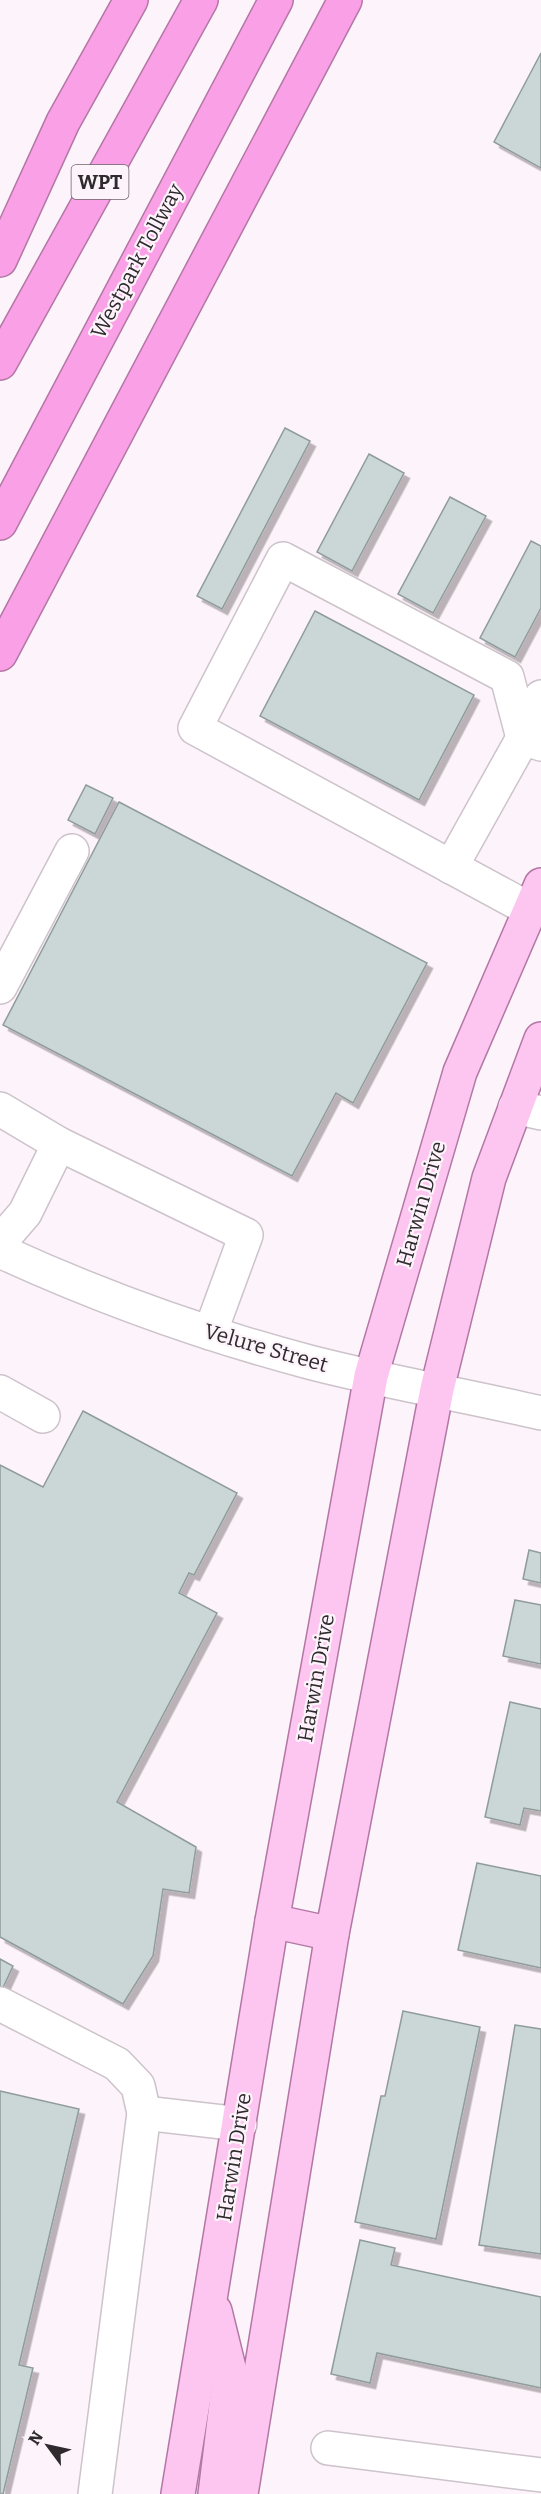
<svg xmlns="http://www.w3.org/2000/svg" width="541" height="2494" font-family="Bitter,serif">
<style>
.building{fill:#cad7d6;stroke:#909c9c;stroke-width:1.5;filter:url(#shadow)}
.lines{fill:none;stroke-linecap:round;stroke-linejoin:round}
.minor-casing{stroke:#cdc3ca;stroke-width:36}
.major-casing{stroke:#b377a5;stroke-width:36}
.highway-casing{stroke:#b377a5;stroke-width:36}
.minor{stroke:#fff;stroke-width:33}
.major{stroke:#fcc6f0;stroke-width:33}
.highway{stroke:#faa0e6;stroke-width:33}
.labels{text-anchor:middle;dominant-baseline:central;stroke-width:4.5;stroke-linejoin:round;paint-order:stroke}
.shield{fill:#fdf3fa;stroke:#6c666a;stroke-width:1.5}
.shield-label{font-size:20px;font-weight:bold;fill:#2e2a2d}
.street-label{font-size:21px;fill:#2e2a2d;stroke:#fdf3fa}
</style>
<defs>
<filter id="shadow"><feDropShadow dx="5.5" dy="5.5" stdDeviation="0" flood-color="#0004"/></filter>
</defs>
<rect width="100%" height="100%" fill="#fdf3fa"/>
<g class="building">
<polygon points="541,53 541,168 494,142"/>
<polygon points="285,428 310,441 222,609 197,596"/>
<polygon points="369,454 404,473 352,571 317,552"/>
<polygon points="450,497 486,516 433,613 398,594"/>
<polygon points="531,541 541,546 541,608 515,657 480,638"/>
<polygon points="315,611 474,695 419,800 260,716"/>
<polygon points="86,785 113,798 95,834 68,820"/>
<polygon points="119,802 427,963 353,1103 336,1093 292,1176 3,1025"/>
<polygon points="83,1411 237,1493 194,1575 189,1573 179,1593 217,1613 117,1802 196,1847 189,1893 163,1889 153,1956 123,2004 0,1937 0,1465 43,1487"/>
<polygon points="529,1550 541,1553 541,1583 523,1579"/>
<polygon points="515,1600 541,1605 541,1664 503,1656"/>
<polygon points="510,1702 541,1709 541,1811 524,1808 520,1825 485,1817"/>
<polygon points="477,1863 541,1876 541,1968 458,1950"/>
<polygon points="0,1959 13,1966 1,1992 0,1991"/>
<polygon points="403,2011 480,2027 436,2239 355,2222 381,2096 385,2096"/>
<polygon points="515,2025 541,2029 541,2254 479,2245"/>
<polygon points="0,2091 79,2109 19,2365 33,2368 3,2494 0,2494"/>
<polygon points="360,2240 395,2248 391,2265 541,2297 541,2388 377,2353 370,2383 331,2374"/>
</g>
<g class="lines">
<g class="minor-casing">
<g id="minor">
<polyline points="451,867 523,738 541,697"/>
<polyline points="529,909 195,728 283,559 507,677 523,738 541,744"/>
<polyline points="0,987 72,851"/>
<polyline points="515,1107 541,1113"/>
<polyline points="0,1109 59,1144"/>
<polyline points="0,1242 25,1213 59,1144 246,1235 210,1333"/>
<path d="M 0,1251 C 100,1297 203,1334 309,1362 C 386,1382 464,1395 541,1413"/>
<polyline points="0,1392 43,1416"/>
<polyline points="0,2004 117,2064 138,2086 144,2113 95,2494"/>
<polyline points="144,2113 240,2124"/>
<polyline points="328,2448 541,2475"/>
</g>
</g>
<g class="major-casing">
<g id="major">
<polyline points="272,1921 332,1934"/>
<polyline points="215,2311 230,2372 215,2494"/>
<polyline points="178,2494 272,1921 371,1376 460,1072 541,885"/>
<polyline points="241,2494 332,1934 437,1389 489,1178 541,1039"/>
</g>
</g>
<g class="highway-casing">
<g id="highway">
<polyline points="0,260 63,122 131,0"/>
<polyline points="0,363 201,0"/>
<polyline points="0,523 276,0"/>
<polyline points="0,654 345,0"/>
</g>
</g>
<use href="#minor" class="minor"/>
<use href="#major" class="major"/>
<use href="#highway" class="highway"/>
</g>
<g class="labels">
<rect class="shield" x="71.5" y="165" width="57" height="34" rx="4.5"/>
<g class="shield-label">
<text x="100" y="182">WPT</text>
</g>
<g class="street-label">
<text transform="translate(137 261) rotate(-62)">Westpark Tollway</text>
<text transform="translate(421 1204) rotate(-74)">Harwin Drive</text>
<text transform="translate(266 1348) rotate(16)">Velure Street</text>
<text transform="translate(316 1678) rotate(-80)">Harwin Drive</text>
<text transform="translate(234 2157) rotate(-81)">Harwin Drive</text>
</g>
</g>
<g transform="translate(48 2446) rotate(303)" stroke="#fdf3fa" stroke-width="4.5" paint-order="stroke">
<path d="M0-4.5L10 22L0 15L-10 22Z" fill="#2e2a2d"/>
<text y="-9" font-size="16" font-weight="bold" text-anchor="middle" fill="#2e2a2d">N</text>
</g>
</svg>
